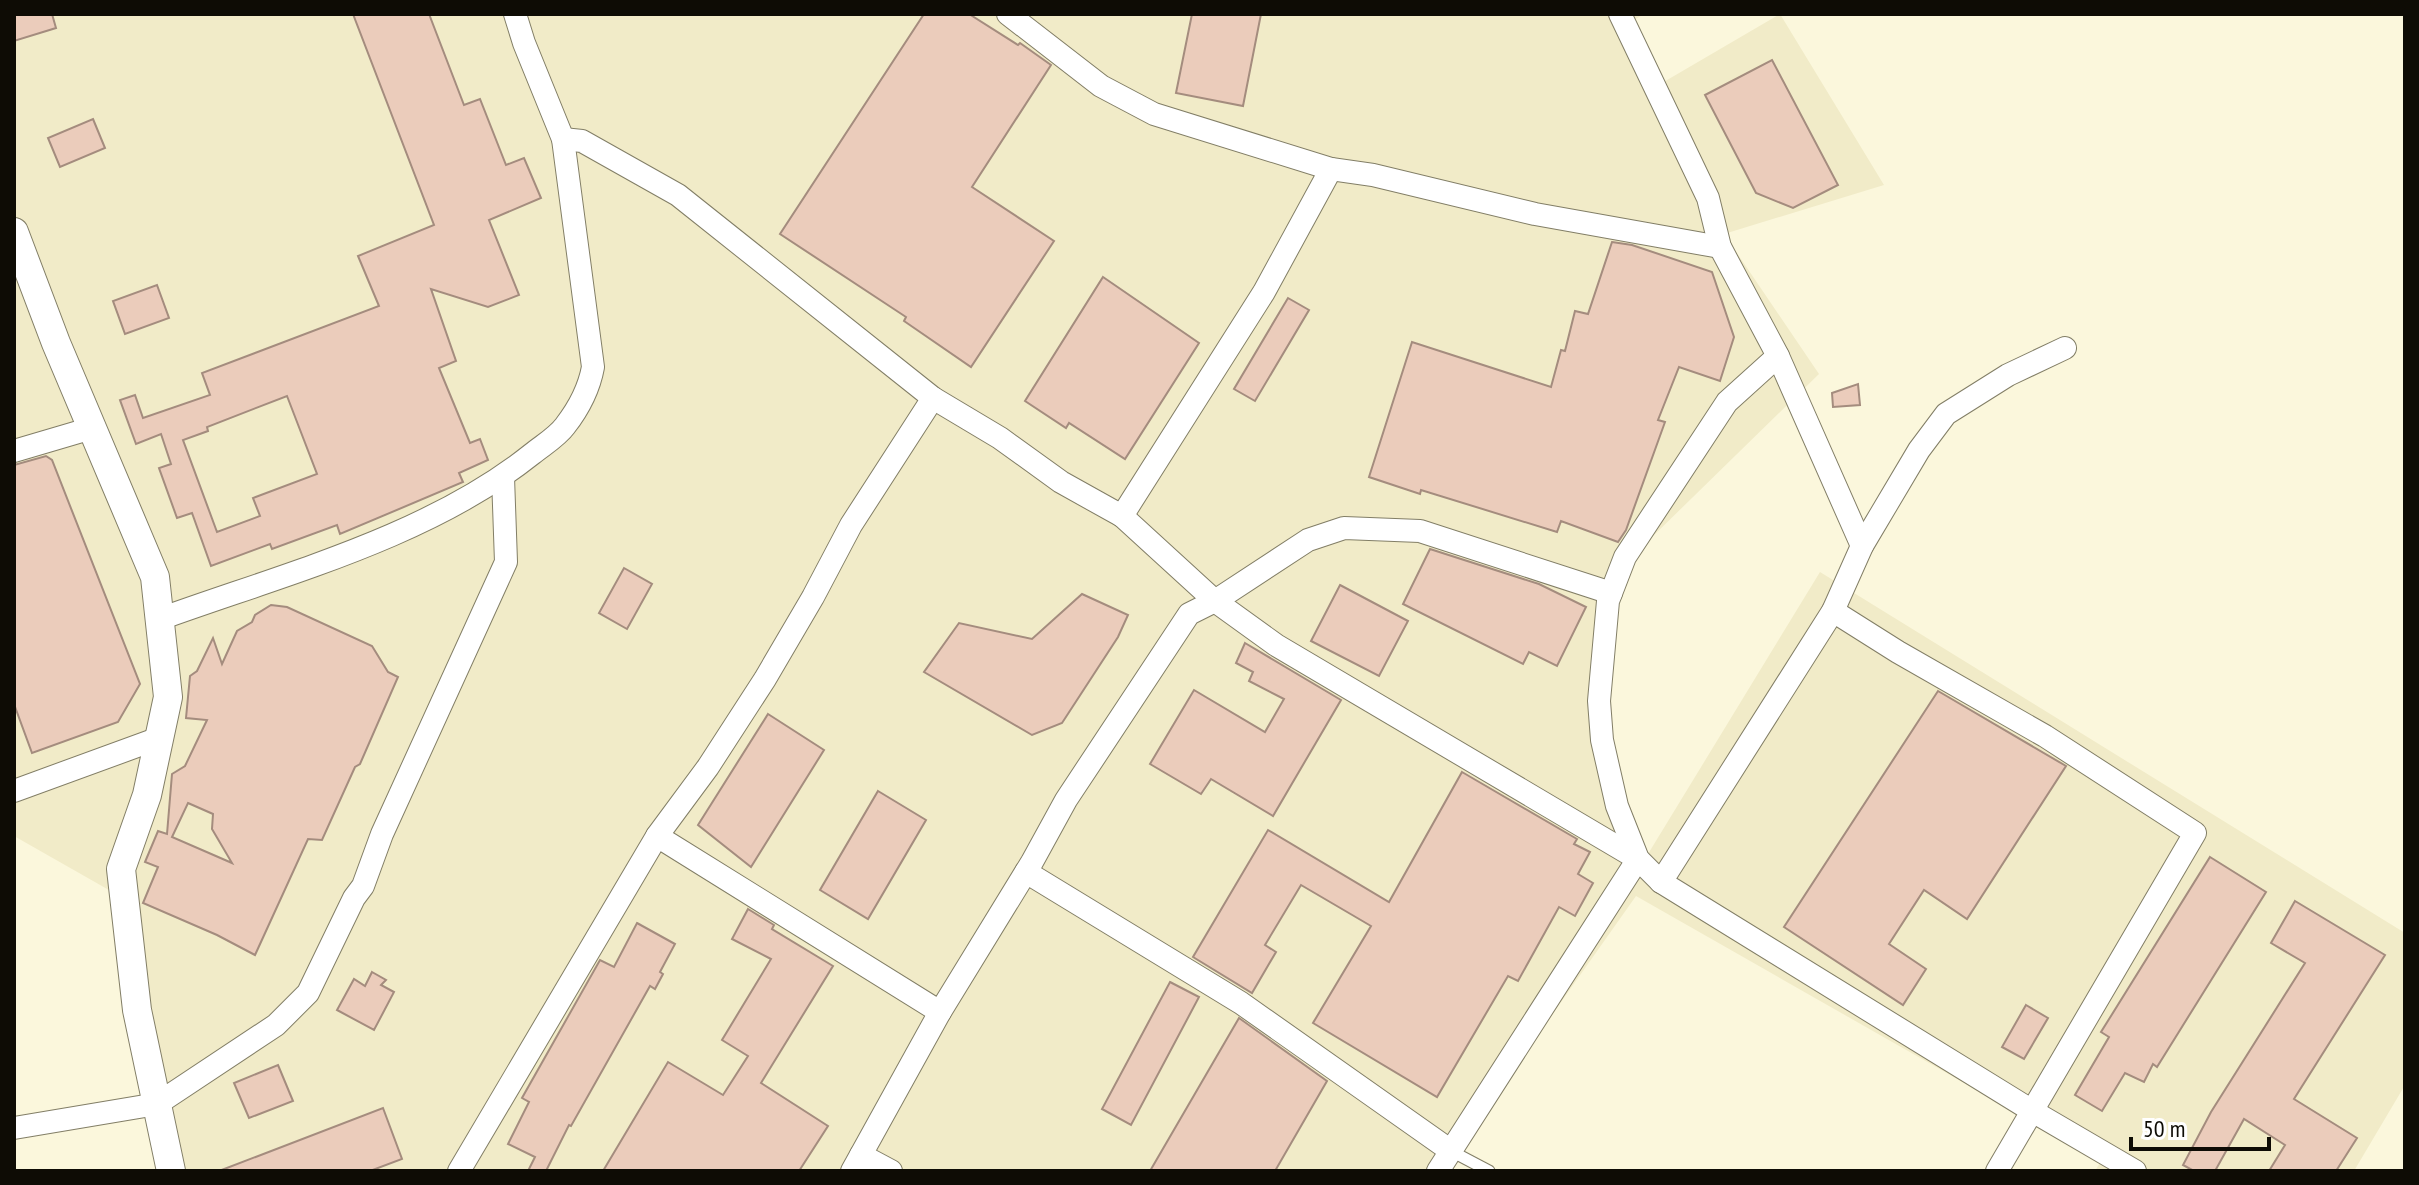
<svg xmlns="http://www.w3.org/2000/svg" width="2419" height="1185" font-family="'PT Sans Narrow',sans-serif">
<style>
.built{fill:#f1ebc8}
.building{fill:#ebccbb;stroke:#a48c7e;stroke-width:2;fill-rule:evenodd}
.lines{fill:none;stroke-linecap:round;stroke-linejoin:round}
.service-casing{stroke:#827e66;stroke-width:13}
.minor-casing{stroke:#827e66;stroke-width:24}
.tertiary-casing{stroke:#827e66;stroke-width:30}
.service{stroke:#fff;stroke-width:11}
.minor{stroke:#fff;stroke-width:22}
.tertiary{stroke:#fff;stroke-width:28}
</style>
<rect width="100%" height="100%" fill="#fbf7dc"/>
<polygon class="built" points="14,14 1644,14 1627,24 1662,83 1780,14 1884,185 1724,234 1819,374 1607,581 1603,736 1648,854 1820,572 2405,933 2405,1085 2354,1171 2095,1171 2101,1161 1636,896 1484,1111 1446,1171 180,1171 130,902 14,836"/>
<g class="building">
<polygon points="14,14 52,14 56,28 14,41"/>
<path d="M 353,14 L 429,14 L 464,105 L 480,99 L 506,165 L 524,158 L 541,198 L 489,220 L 519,295 L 488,307 L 431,289 L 456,361 L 439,368 L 470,443 L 480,439 L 488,460 L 459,473 L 463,482 L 340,534 L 337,525 L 272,549 L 270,544 L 211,566 L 192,513 L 177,518 L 159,468 L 171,464 L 161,434 L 136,444 L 120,400 L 135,395 L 143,418 L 210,395 L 202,373 L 379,306 L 358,256 L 434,225 ZM 287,396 L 317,474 L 253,498 L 260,516 L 217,532 L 183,440 L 208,431 L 207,427 Z"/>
<polygon points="924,14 969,14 1018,45 1020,43 1051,65 972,187 1054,241 971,367 904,321 906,317 780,234"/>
<polygon points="1192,14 1261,14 1243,106 1176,93"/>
<polygon points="1772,60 1838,185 1793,208 1756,193 1705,95"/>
<polygon points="93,119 105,148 60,167 48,138"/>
<polygon points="1612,242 1632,245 1712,272 1734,337 1720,381 1679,367 1658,420 1665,422 1626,530 1618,542 1561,521 1557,532 1421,490 1420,494 1369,477 1412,342 1551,387 1561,350 1565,351 1575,311 1588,314"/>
<polygon points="1103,277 1199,343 1125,459 1069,423 1066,428 1025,401"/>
<polygon points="157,285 169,318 125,334 113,301"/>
<polygon points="1288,298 1309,310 1255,401 1234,389"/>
<polygon points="1858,384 1860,405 1833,407 1832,393"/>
<polygon points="46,456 52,460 140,684 118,722 32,753 14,704 14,465"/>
<polygon points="1430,549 1539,584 1586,607 1557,666 1529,652 1523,664 1403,604"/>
<polygon points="624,568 652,584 627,629 599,613"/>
<polygon points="1340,585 1408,621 1379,676 1311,641"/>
<polygon points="1082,594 1128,615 1118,637 1062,723 1032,735 924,672 959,623 1032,639"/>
<path d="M 271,605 L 287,607 L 372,646 L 388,672 L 398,677 L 360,764 L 355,767 L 322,840 L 308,839 L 255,955 L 217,935 L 143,903 L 158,867 L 145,862 L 158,831 L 167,834 L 172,774 L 185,766 L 207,720 L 186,718 L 190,676 L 197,671 L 213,638 L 222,664 L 237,631 L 252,622 L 255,615 ZM 188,803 L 213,814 L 212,829 L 232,863 L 172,837 Z"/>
<polygon points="1245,643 1341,700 1273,816 1211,779 1201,794 1150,764 1194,690 1265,732 1284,699 1249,681 1253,672 1236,663"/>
<polygon points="1938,691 2066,766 1967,919 1924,890 1889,944 1926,969 1903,1005 1784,927"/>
<polygon points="768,714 824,750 751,867 698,825"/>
<polygon points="1462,772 1577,839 1574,844 1590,852 1578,874 1593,883 1575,916 1559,907 1518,981 1508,976 1437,1097 1313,1023 1371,926 1301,885 1265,945 1276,952 1252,993 1193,957 1268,830 1389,902"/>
<polygon points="878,791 926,820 868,919 820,890"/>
<polygon points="2210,857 2266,892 2157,1067 2153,1064 2144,1082 2125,1073 2102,1111 2075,1095 2109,1037 2101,1032"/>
<polygon points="2295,901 2385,955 2294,1099 2357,1138 2336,1171 2269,1171 2285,1145 2244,1119 2215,1171 2194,1171 2183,1165 2211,1112 2305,963 2271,943"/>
<polygon points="748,909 774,925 772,929 833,966 761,1083 828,1126 799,1171 603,1171 668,1062 723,1095 748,1056 722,1040 771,959 732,939"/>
<polygon points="637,923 675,944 660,972 663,974 655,989 650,986 571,1126 569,1125 546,1171 528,1171 535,1157 508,1144 529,1102 522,1098 600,960 614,967"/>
<polygon points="372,972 386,980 381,985 394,992 374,1030 337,1010 354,979 365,986"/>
<polygon points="1170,982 1199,997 1131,1125 1102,1109"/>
<polygon points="2026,1005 2048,1018 2024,1059 2002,1047"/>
<polygon points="1239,1018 1327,1081 1275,1171 1150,1171"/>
<polygon points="278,1065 293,1101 249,1118 234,1083"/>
<polygon points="383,1108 402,1159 370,1171 219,1171"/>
</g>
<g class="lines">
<g class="service-casing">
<polyline id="service" points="1451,1151 1489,1171"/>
</g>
<g class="minor-casing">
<g id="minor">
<polyline points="1008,14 1101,86 1154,114 1331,169 1373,175 1535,214 1720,247"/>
<polyline points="1620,14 1708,198 1720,247 1778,356 1862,546"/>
<polyline points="563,139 582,141 678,195 933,398 1000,438 1061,482 1122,516 1215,601 1276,645 1638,859 1438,1171"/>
<polyline points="1778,356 1727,402 1625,557 1608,601 1599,701 1602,740 1617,806 1638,859 1661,882 2034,1112 2135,1171"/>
<polyline points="14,451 92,428"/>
<polyline points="1122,516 1264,292 1331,169"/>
<polyline points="1833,611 1898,652 2045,736 2195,833 1997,1171"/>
<path d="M 160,619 C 284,574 428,537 532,454 C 543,445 557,437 565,426 C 579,408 589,389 593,367 L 563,139 L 524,43 L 515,14"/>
<polyline points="14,791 159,738"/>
<polyline points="657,836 940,1012"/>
<polyline points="1026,872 1241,1003 1451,1151"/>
<polyline points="1661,882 1833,611 1862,546 1919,450 1946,414 2008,375 2065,348"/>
<polyline points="14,1128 157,1104 276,1025 308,993 354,898 363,886 382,834 506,562 503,477"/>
<polyline points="861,1155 891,1171"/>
<polyline points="459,1171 657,836 708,767 765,679 813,597 851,525 933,398"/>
<polyline points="852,1171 940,1012 1032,862 1066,800 1189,614 1215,601 1308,540 1344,528 1420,531 1611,593"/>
</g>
</g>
<g class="tertiary-casing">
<polyline id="tertiary" points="14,232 56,343 155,577 168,697 147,795 121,869 137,1010 171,1171"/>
</g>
<use href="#service" class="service"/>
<use href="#minor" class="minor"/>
<use href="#tertiary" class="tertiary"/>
</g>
<rect width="2419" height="1185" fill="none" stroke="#0e0c05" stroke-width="32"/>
<path d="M2131 1137v12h138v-12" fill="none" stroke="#0e0c05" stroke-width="4"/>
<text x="2143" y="1137" font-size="24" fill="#0e0c05" stroke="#ffffff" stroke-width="6" paint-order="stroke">50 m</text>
</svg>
